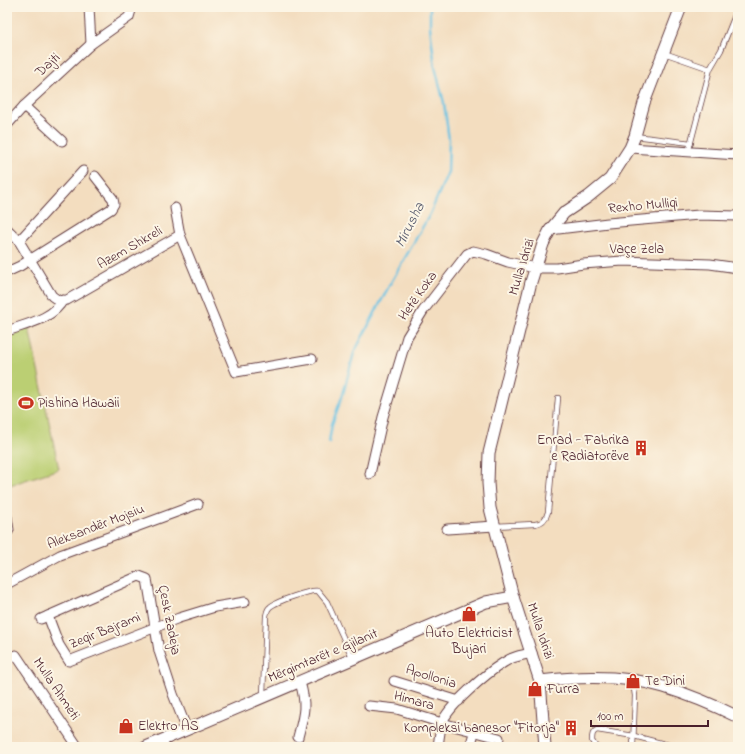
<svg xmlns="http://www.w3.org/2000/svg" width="745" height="754" font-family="'Indie Flower',sans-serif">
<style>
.green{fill:#bbcf73;stroke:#82774f}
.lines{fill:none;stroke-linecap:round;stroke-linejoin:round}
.stream{stroke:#63c0e2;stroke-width:2.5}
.service-casing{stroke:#633c41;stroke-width:6}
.minor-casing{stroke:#633c41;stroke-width:11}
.tertiary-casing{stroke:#633c41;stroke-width:13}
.service{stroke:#fff;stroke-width:4.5}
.minor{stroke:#fff;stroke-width:9}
.tertiary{stroke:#fff;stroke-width:11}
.labels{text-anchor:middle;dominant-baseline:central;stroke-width:4;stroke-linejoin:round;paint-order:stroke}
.street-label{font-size:14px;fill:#4a1f2b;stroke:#fcf5e5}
.poi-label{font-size:14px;fill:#4a1f2b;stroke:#fcf5e5;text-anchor:start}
.water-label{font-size:15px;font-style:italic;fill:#53576b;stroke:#fcf5e5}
</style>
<rect width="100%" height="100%" fill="#fcf5e5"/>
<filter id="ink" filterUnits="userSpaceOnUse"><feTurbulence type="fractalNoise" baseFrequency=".025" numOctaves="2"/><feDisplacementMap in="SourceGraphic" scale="8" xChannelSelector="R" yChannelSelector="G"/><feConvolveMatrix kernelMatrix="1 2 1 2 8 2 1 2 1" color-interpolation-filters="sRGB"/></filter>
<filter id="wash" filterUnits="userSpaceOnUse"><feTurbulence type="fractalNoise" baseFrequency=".012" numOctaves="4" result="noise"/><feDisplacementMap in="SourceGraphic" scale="16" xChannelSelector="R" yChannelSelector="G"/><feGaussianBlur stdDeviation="0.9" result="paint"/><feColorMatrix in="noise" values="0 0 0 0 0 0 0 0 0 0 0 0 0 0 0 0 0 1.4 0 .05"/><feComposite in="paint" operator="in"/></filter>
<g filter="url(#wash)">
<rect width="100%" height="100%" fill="#f3ddbf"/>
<polygon class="green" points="29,328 59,469 7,486 7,337"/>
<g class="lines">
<polyline class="stream" points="329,442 332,424 343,394 354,353 389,286 430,214 448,172 449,140 444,103 435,67 430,27 430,7"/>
</g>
</g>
<g filter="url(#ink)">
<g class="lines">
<g class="service-casing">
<g id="service">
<polyline points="664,53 710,69 721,50 738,8"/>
<polyline points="635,136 691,143"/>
<polyline points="688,153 710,69"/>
<path d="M 495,526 L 535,524 C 543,523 546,519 548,512 L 558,398"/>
<path d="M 263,695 L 266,616 C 267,612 267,609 270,607 C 275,602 312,589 318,591 L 327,602 L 353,659"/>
<path d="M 596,747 L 592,741 C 592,736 592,732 597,730 L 634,736 L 676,747"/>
<polyline points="633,747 635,696 633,681"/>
</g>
</g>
<g class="minor-casing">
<g id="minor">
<polyline points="89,7 91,44"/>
<polyline points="24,106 62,141"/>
<polyline points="7,125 24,106 91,44 129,17 132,7"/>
<polyline points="630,148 738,155"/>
<polyline points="175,208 180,235"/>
<polyline points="7,229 19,241 52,296 59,301 67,300 180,235 236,372 312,359"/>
<polyline points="550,230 608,223 699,215 738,216"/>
<polyline points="19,241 83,171"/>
<polyline points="7,272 20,266 111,209 114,204 113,199 95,176"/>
<path d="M 7,331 C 26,324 53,319 63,300"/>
<polyline points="370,474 383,417 407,337 423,311 467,254 473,251 486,254 508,262 535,268 557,268 583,264 623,261 710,264 738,268"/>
<polyline points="7,517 9,530 7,533"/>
<polyline points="447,529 495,526"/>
<polyline points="7,584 60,555 198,504"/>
<polyline points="48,616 59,645 69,661 179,618 215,607 245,602"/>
<polyline points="41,619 139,576 147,579 159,651 173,694 187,730"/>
<polyline points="7,658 16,655 78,747"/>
<polyline points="394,681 459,701"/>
<polyline points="369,706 397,709 442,723 499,738"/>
<path d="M 298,737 C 304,714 307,706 300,682"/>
<path d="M 438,747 C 439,739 440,730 442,723 C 448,706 487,673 503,663 C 511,657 521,655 532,653"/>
<polyline points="470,747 474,733"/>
</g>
</g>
<g class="tertiary-casing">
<g id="tertiary">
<path d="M 540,681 C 580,676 626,675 664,687 C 690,695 714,705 738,717"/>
<polyline points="146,747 486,602 513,597"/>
<polyline points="545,747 540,681 513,597 490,508 488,483 489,453 531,282 543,244 550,230 564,213 588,197 610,179 630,148 635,136 644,103 681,7"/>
</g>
</g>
<use href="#service" class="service"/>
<use href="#minor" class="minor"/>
<use href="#tertiary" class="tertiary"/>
</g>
</g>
<defs>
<g id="stadium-bare" transform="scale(1.2)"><path d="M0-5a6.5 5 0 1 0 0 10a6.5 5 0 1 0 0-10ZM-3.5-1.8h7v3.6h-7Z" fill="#c8321e" stroke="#fcf5e5" stroke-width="2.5" paint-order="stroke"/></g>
<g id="building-bare" transform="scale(1.2)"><path d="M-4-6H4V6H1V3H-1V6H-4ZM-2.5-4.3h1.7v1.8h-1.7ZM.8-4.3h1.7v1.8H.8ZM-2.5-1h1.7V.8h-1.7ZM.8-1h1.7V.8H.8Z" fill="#c8321e" stroke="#fcf5e5" stroke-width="2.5" paint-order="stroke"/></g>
<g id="shop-bare" transform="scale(1.2)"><path d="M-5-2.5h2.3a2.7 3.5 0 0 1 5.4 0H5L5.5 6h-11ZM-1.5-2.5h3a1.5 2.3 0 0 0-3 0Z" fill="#c8321e" stroke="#fcf5e5" stroke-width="2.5" paint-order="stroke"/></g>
</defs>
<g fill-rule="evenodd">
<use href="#stadium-bare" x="26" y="403"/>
<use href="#building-bare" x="641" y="448"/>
<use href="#shop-bare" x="469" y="614"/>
<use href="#shop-bare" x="633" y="681"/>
<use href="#shop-bare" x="535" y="689"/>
<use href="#shop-bare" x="126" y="726"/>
<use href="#building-bare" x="571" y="728"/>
</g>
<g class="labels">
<g class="street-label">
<text transform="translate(48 65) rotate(-42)">Dajti</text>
<text transform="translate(643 206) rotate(-5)">Rexho Mulliqi</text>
<text transform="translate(130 248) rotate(-30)">Azem Shkreli</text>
<text x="637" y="249">Vaçe Zela</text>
<text transform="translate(522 267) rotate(-73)">Mulla Idrizi</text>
<text transform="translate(418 296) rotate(-55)">Hetë Koka</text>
<text transform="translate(96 527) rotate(-21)">Aleksandër Mojsiu</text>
<text transform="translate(169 620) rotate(79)">Çesk Zadeja</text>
<text transform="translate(105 631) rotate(-22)">Zeqir Bajrami</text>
<text transform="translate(540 631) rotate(72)">Mulla Idrizi</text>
<text transform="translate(323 656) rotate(-23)">Mërgimtarët e Gjilanit</text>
<text transform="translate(431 677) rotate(17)">Apollonia</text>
<text transform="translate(56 689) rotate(56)">Mulla Ahmeti</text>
<text transform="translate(414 701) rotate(15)">Himara</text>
</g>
<g class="poi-label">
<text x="38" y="403">Pishina Hawaii</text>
<text x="629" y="440" text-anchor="end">Enrad - Fabrika<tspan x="629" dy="16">e Radiatorëve</tspan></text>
<text x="469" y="633" text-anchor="middle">Auto Elektricist<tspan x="469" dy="16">Bujari</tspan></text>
<text x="645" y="681">Te Dini</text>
<text x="547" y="689">Furra</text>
<text x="138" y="726">Elektro AS</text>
<text x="559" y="728" text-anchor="end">Kompleksi banesor "Fitorja"</text>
</g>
<g class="water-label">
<text transform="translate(410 225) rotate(-63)">Mirusha</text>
</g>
</g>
<rect width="745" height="754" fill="none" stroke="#fcf5e5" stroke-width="24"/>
<path d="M591 720v6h117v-6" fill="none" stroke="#4a1f2b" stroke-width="2"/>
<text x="597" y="720" font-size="12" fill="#4a1f2b" stroke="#fcf5e5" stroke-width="3" paint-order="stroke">100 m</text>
</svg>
